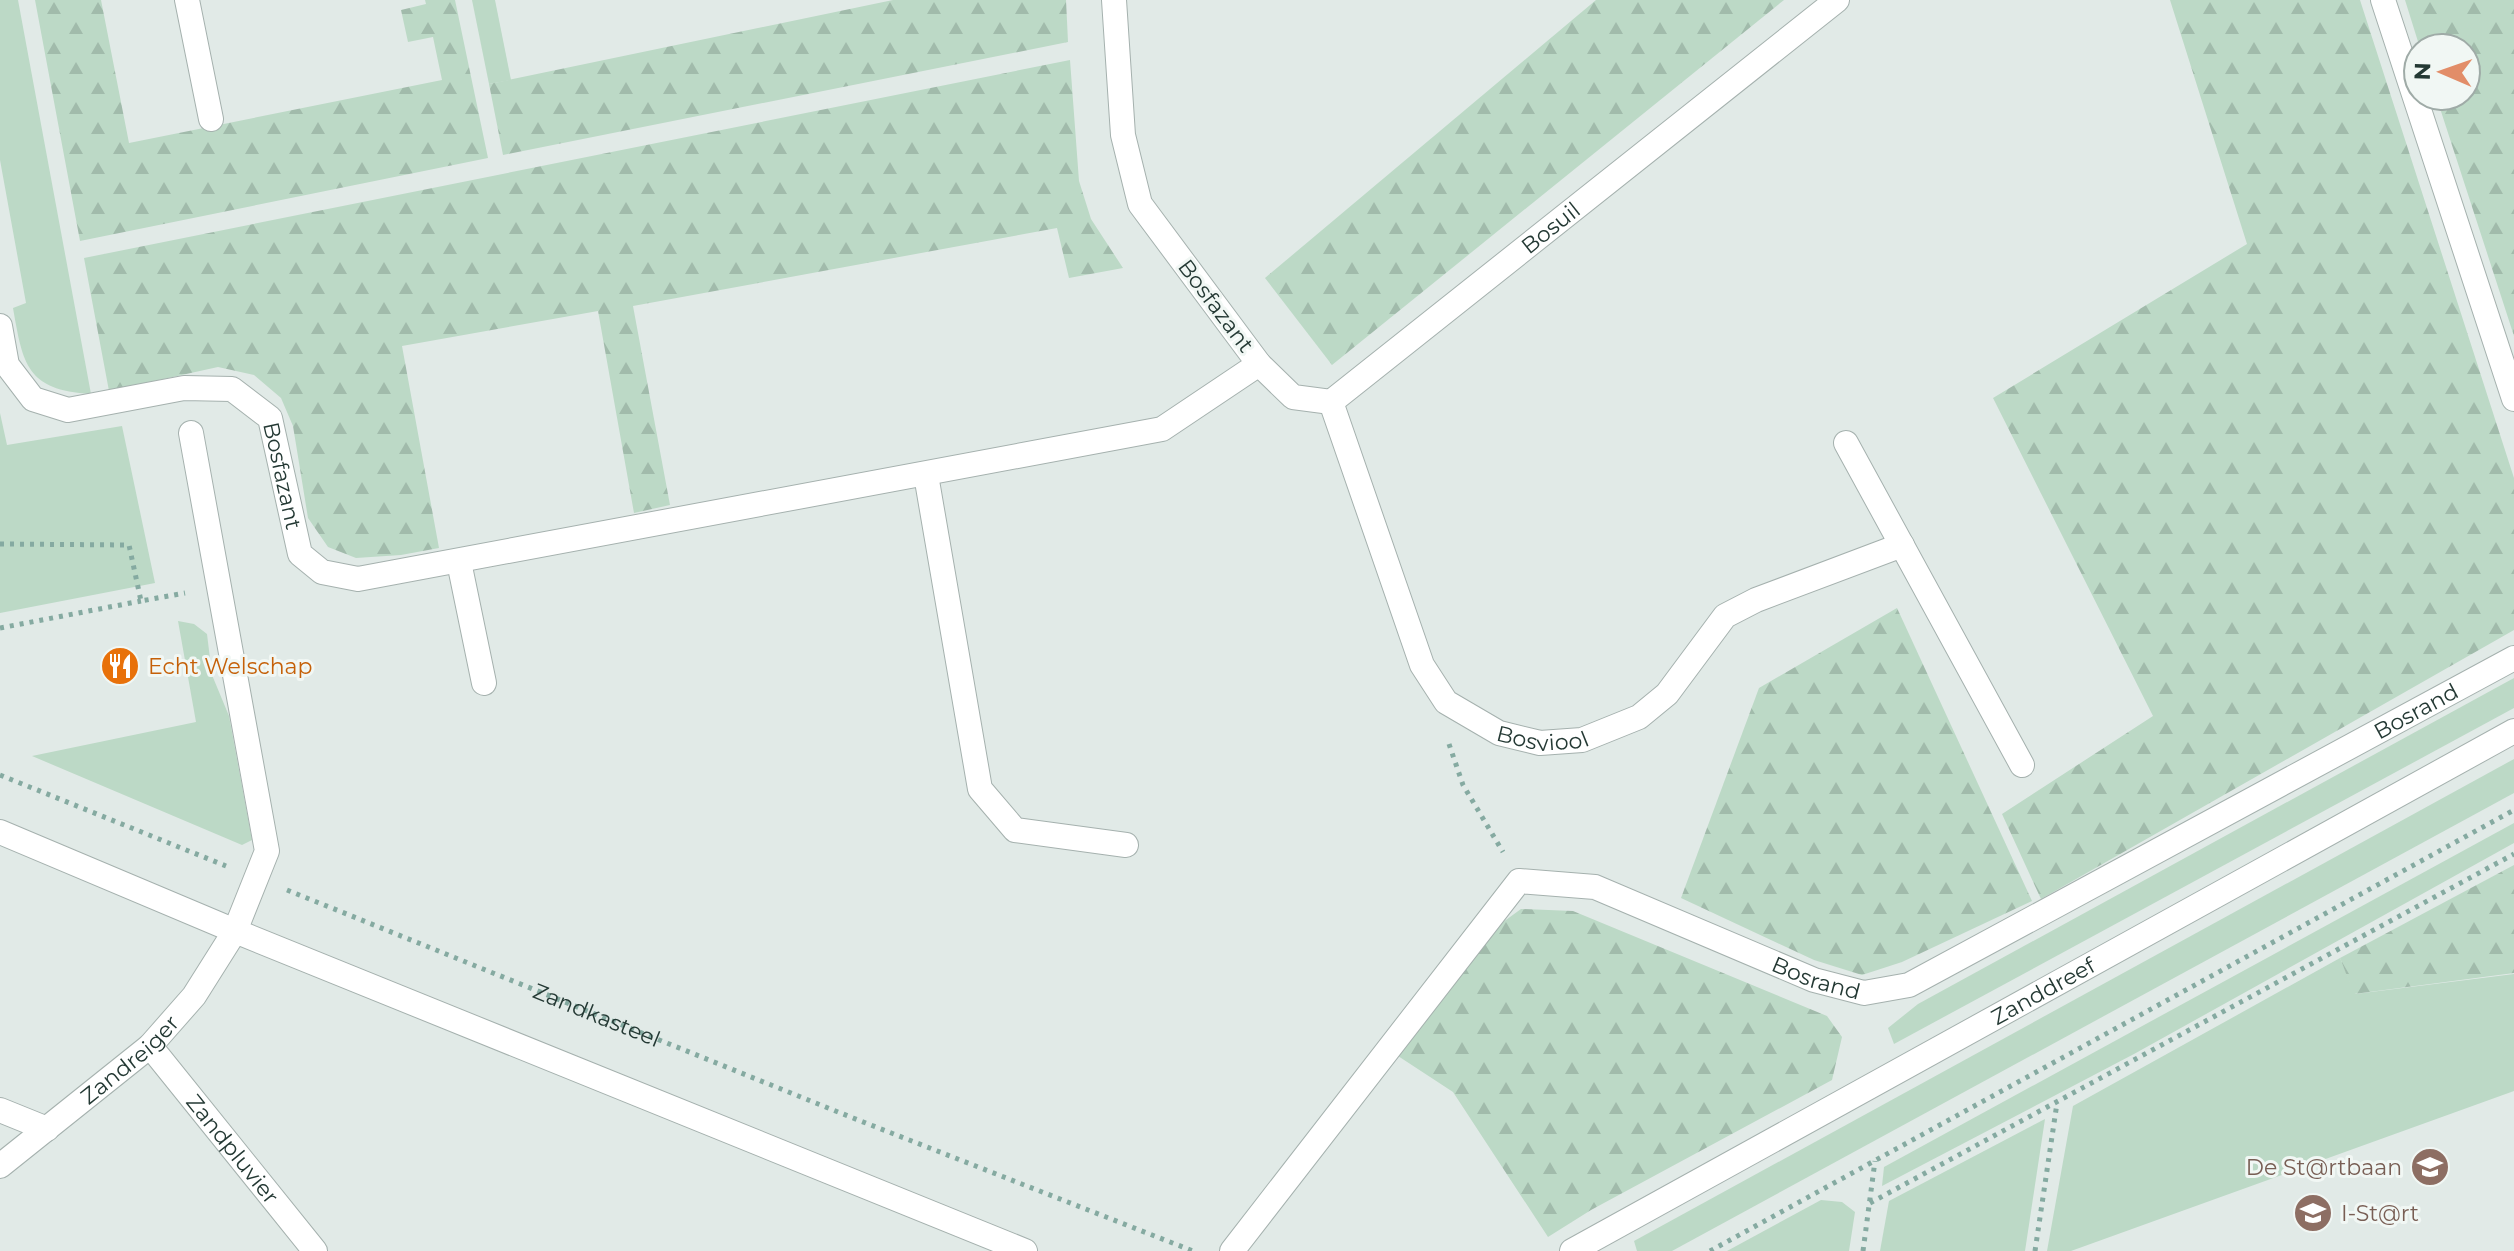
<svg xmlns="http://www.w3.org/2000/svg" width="2514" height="1251" font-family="Montserrat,sans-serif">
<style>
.grass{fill:#bcd9c6}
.forest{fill:url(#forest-firs)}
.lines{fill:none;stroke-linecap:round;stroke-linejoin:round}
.minor-casing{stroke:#a5b1ae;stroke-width:26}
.path{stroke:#85aaa1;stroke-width:5;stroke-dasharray:4 6;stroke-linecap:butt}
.minor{stroke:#fff;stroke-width:24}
.labels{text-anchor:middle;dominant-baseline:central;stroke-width:6;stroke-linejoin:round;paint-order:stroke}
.street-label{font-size:22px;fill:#243934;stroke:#f1f7f4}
.food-label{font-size:22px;fill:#c56008;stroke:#f1f7f4;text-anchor:start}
.education-label{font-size:22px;fill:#785e54;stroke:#f1f7f4;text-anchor:end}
</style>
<defs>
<pattern id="forest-firs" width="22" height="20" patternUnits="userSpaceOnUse" patternTransform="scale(2)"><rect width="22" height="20" fill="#bcd9c6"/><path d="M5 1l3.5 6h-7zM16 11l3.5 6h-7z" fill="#a1bbab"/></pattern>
</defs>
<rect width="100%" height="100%" fill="#e1eae7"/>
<g class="grass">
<path d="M 0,0 L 18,0 L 91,394 C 26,390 23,364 13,308 L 26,303 L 0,160 Z"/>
<polygon points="472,0 495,0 511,80 489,84"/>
<polygon points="0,413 7,445 122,426 155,583 0,613"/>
<polygon points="178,621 194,624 207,634 212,675 229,716 252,840 242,845 32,756 196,722"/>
<polygon points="2514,678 2514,708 1894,1044 1888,1028 1918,1004"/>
<polygon points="2514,759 2514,793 1672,1251 1637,1251 1634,1241"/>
<polygon points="2514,823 2514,843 2134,1054 1882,1186 1884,1167"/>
<polygon points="2340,958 2355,994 2514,974 2514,1091 2071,1251 2047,1251 2073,1106"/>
<polygon points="2045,1119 2025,1251 1880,1251 1889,1201"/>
<polygon points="1821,1200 1842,1202 1855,1212 1849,1251 1727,1251"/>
</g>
<g class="forest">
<polygon points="35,0 101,0 129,143 442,80 433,37 408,42 401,10 426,4 425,0 455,0 488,158 80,241"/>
<polygon points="893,0 1066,0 1068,42 503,155 489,84"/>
<polygon points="1596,0 1784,0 1332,365 1265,278"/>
<polygon points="2170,0 2360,0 2514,478 2514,630 2041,899 2002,814 2153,716 1993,398 2247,244"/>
<polygon points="2405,0 2514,0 2514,336 2436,96 2466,96 2466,48 2420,48"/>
<polygon points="1070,60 1079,181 1091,219 1123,268 1069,278 1057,228 633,306 670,505 634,513 598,311 402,346 439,548 401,555 356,558 328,547 308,518 293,426 281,398 254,375 218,367 109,391 84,258"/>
<polygon points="1897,608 2032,901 1902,962 1862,975 1814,960 1681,898 1759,688"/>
<polygon points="2514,865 2514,973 2354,994 2340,958"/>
<polygon points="1521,909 1573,911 1827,1016 1842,1037 1832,1080 1591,1210 1548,1237 1453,1092 1398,1056 1499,925"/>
</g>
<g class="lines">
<g class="minor-casing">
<g id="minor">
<polyline points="187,0 211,119"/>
<polyline points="2383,0 2514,399"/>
<path id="s2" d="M 0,326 L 7,365 L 33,399 L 68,410 L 184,388 L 232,389 L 270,418 L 300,554 L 322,572 L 358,579 L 1162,429 L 1259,364 L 1140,204 L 1123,135 L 1114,0"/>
<path id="s3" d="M 1259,364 L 1293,397 L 1331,402 L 1837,0"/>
<path id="s4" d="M 1331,402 L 1422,665 L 1446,702 L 1499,733 L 1540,743 L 1582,740 L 1639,717 L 1667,694 L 1725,616 L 1756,600 L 1902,545"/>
<polyline points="1846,443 2022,765"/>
<polyline points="926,475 980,789 1015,830 1126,845"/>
<polyline points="459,562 484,683"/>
<polyline points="0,832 235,931 1025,1251"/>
<path id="s5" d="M 150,1046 L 315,1251"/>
<polyline points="0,1110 47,1129"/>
<path id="s6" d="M 0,1166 L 150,1046 L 194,996 L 235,931 L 267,851 L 191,433"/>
<path id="s7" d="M 1232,1251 L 1519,881 L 1595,887 L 1814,980 L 1864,993 L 1909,985 L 2514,658"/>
<path id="s8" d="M 1572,1251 L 2514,731"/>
</g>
</g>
<g class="path">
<polyline points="0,544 129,545 141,601 185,593"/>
<polyline points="0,628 141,601"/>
<polyline points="1449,744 1463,785 1503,852"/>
<polyline points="0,775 226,866"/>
<path id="s1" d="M 287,890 L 853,1118 L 1193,1251"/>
<polyline points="1870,1203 2514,854"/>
<polyline points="1710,1251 2514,810"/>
<polyline points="1863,1251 1875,1161"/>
<polyline points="2035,1251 2057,1103"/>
</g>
<use href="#minor" class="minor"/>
</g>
<defs>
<g id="restaurant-disc" transform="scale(2)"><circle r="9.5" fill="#e8710a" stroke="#f1f7f4"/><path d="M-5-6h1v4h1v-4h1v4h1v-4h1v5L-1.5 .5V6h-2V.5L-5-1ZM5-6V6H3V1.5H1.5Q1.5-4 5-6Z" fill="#fff"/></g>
<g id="school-disc" transform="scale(2)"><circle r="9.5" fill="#8d6e63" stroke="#f1f7f4"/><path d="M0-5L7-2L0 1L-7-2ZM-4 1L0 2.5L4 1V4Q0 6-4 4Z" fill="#fff"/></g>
</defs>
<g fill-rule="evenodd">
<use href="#restaurant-disc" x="120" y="666"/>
<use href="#school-disc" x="2430" y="1167"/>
<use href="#school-disc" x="2313" y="1213"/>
</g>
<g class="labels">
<g class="street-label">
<text stroke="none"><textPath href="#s3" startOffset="366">Bosuil</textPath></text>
<text transform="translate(1216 306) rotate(53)">Bosfazant</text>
<text stroke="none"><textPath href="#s2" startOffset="392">Bosfazant</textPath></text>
<text stroke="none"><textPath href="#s7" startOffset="1456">Bosrand</textPath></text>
<text stroke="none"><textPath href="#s4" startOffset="428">Bosviool</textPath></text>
<text stroke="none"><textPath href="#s7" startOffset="784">Bosrand</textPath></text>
<text stroke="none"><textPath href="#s8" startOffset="538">Zanddreef</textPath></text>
<text stroke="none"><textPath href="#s1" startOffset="334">Zandkasteel</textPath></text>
<text stroke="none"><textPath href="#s6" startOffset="168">Zandreiger</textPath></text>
<text stroke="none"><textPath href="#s5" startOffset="132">Zandpluvier</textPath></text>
</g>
<g class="food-label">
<text x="148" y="666">Echt Welschap</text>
</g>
<g class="education-label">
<text x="2402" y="1167">De St@rtbaan</text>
<text x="2341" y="1213" text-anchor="start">I-St@rt</text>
</g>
</g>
<g transform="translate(2442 72) rotate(272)"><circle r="38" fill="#f1f7f4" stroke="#9faba7" stroke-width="2"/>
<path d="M0-6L14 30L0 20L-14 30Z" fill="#e28d68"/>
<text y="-12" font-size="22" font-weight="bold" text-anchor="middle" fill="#243934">N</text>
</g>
</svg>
